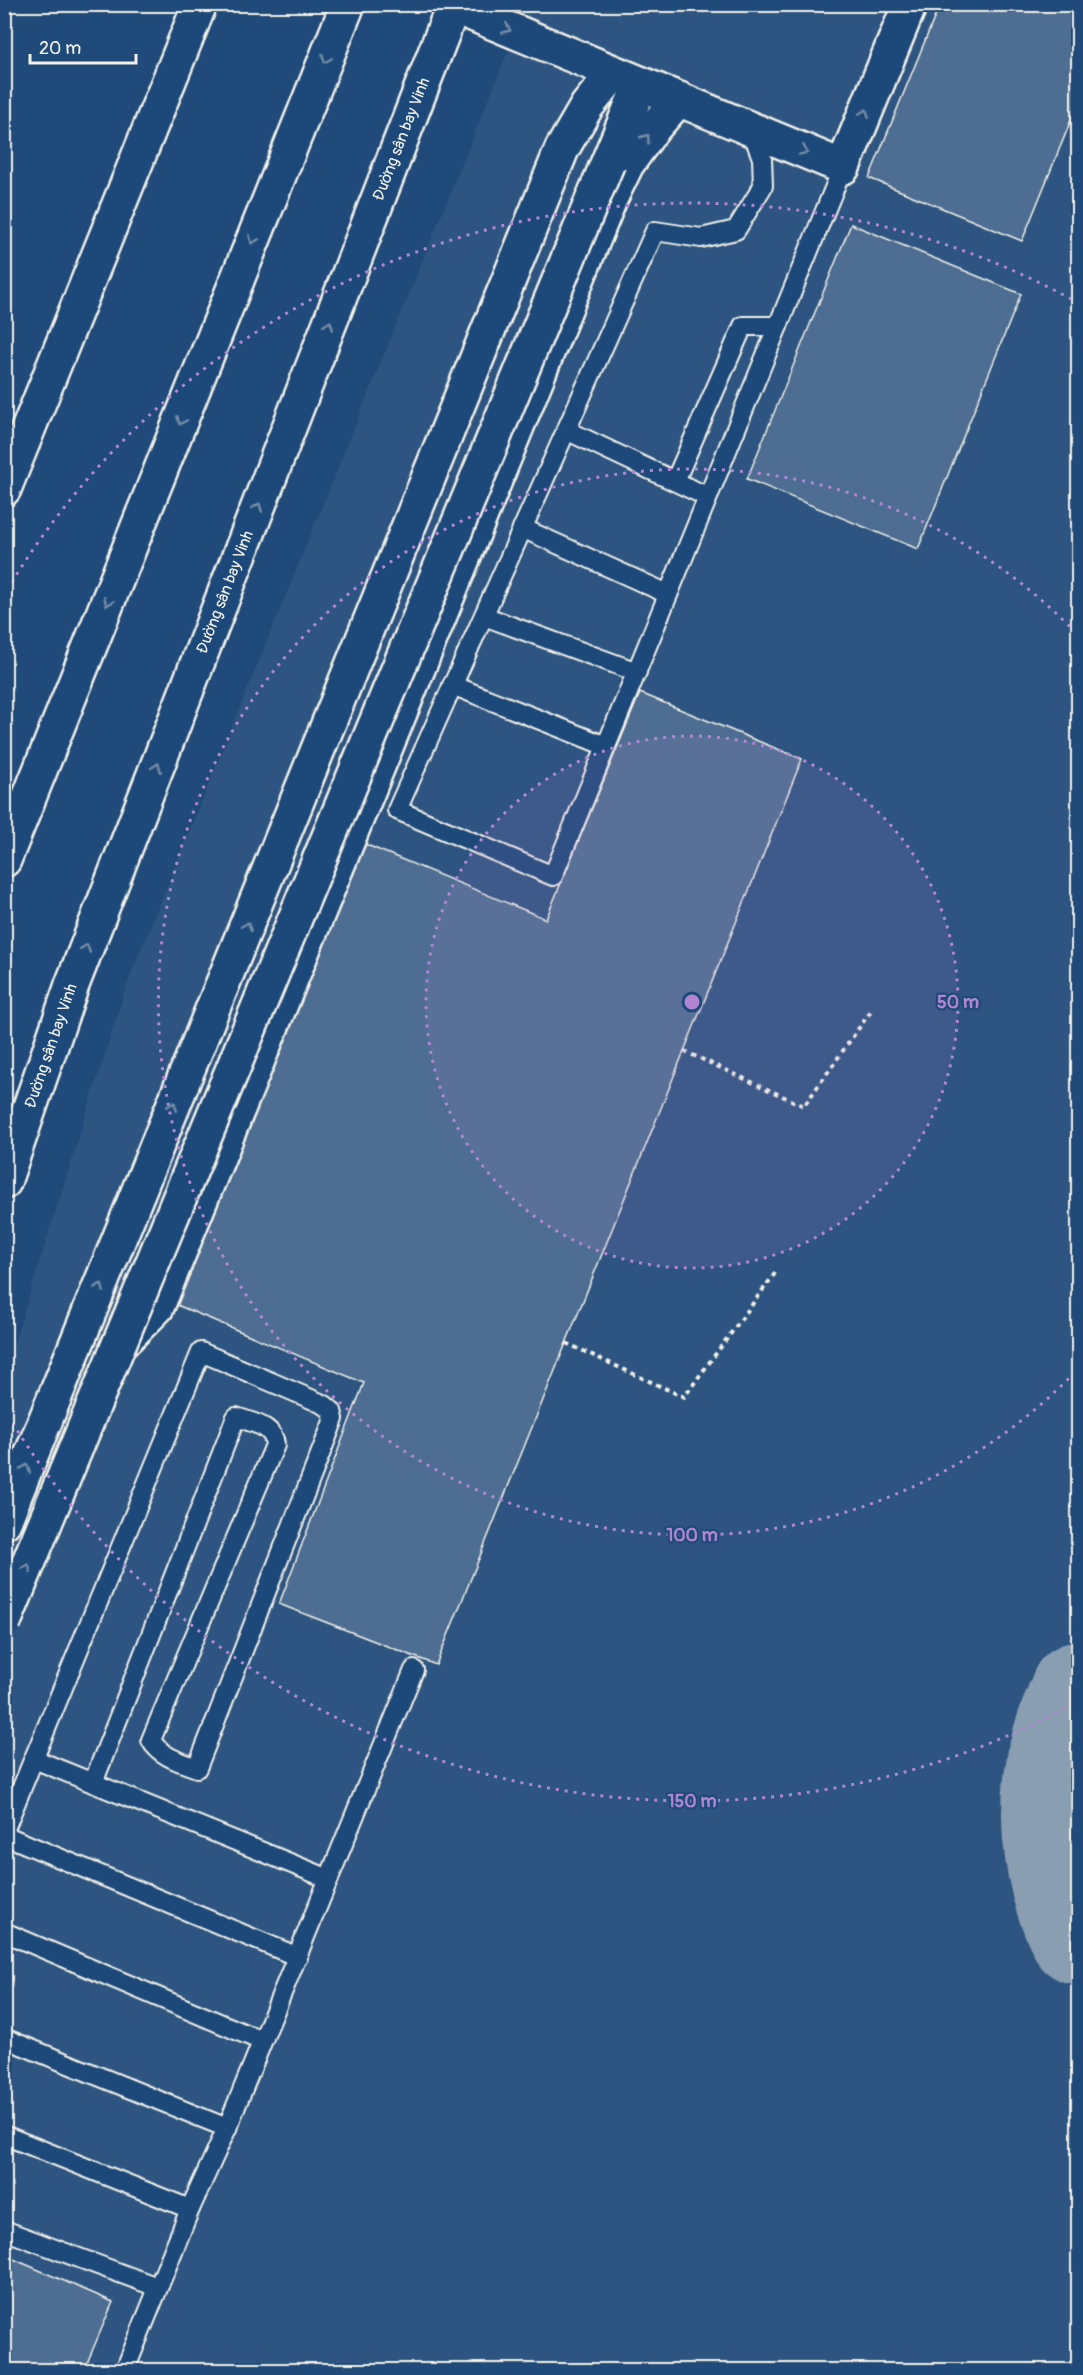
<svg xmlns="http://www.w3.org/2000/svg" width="1083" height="2375" font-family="Pangolin,sans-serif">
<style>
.built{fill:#2d5581}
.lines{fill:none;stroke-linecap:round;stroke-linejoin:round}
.taxiway{stroke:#8a9eb1;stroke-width:96}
.building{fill:#4d6e92;stroke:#f4f1e8;stroke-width:1.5}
.service-casing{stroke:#f4f1e8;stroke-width:22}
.minor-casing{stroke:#f4f1e8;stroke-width:38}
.secondary-casing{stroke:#f4f1e8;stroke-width:38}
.path{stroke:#f4f1e8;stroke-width:4;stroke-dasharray:4.5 4.5;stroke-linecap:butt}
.service{stroke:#1f4a7a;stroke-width:18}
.minor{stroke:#1f4a7a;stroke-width:33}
.secondary{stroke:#1f4a7a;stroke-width:33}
.minor-bridge-casing{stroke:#f4f1e8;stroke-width:38;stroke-linecap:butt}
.minor-bridge{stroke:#1f4a7a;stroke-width:33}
.oneway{stroke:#748da6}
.ring{fill:none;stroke:#b185d1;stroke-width:3;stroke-dasharray:3 6}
.labels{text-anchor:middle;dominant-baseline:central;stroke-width:4.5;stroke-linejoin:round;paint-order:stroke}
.street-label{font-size:16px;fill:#f4f1e8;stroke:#1f4a7a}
.centre{fill:#b185d1;stroke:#1f4a7a;stroke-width:3}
.ring-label{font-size:18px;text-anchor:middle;font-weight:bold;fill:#b185d1;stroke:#1f4a7a;stroke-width:4.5;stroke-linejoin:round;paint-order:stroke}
</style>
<rect width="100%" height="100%" fill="#1f4a7a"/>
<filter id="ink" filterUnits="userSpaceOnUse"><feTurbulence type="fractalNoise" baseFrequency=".0167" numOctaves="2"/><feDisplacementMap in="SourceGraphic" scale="12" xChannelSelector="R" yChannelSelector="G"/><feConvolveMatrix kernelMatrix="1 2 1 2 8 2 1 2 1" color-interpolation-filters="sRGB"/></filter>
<g filter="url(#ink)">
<polygon class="built" points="527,5 1078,5 1078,2370 5,2370 5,1372 127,984"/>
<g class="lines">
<path class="taxiway" d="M 1078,1690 C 1069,1713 1060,1736 1055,1760 C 1044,1817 1051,1885 1078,1936"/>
</g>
<g class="building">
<polygon points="940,4 1078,4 1078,103 1022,241 869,178"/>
<polygon points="851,224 1021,294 918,549 747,479"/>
<polygon points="640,693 802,759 436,1665 279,1604 364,1383 160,1298 350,838 546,919"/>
<polygon points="4,2255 113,2302 84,2370 4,2370"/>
</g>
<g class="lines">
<g class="service-casing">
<g id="service">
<polyline points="751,129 762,158 763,186 736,230 701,238 655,231 397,810 553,876 843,167"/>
<polyline points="566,430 708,497"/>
<polyline points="675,481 743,326 778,326"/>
<polyline points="522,528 668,594"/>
<polyline points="484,616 637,672"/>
<polyline points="452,685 606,746"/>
<polyline points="34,1759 329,1879"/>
<path d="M 4,1831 L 201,1352 L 325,1405 L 332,1411 L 334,1419 L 197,1768 C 181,1762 159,1756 151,1740 L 275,1445 C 274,1425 252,1423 236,1417 L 93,1783"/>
<polyline points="4,1835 298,1957"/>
<polyline points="4,1932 262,2041"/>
<polyline points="4,2038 227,2128"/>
<polyline points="4,2135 190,2209"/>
<polyline points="4,2230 157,2287"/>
<polyline points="125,2370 190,2209 227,2128 414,1670"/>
</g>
</g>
<g class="minor-casing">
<g id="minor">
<polyline points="453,6 843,167 910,4"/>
<polyline points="608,162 640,85"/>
<polyline points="4,489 200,4"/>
<polyline points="117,1347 157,1307 610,199 627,164 651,131 679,99"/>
<polyline points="4,1522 562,149 587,106 613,74"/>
</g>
</g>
<g class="secondary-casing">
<g id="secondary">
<polyline points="4,860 348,4"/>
<path id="s1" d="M 4,1182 L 72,985 L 454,4"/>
</g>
</g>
<g class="path">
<polyline points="684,1051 804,1106 873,1008"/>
<polyline points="566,1343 684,1397 776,1272"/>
</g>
<use href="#service" class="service"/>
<use href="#minor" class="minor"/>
<use href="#secondary" class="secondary"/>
<g class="minor-bridge-casing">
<polyline id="minor-bridge" points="4,1622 608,162"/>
</g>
<use href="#minor-bridge" class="minor-bridge"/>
</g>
<defs><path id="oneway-chevron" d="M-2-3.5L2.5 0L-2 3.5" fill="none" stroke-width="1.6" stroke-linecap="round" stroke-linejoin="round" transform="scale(1.5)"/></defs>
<g class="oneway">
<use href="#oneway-chevron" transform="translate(507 29) rotate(23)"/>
<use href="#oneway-chevron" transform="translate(326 59) rotate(112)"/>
<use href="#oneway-chevron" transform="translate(865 113) rotate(-68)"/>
<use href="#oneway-chevron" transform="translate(646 138) rotate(-53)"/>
<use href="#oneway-chevron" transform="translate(804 151) rotate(23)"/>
<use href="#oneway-chevron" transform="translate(253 240) rotate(112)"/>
<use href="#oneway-chevron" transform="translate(329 325) rotate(-69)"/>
<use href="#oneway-chevron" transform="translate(181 421) rotate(112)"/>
<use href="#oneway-chevron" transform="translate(258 507) rotate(-69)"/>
<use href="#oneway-chevron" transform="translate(108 602) rotate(112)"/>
<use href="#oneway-chevron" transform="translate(157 767) rotate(-69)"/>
<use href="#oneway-chevron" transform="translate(247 926) rotate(-68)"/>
<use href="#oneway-chevron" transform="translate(86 948) rotate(-69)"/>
<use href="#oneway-chevron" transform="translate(173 1106) rotate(-68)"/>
<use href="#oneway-chevron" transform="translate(100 1287) rotate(-68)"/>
<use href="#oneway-chevron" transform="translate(26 1468) rotate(-68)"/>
<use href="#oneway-chevron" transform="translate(27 1568) rotate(-68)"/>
</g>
</g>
<circle cx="692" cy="1002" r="266" fill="#b185d1" fill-opacity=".12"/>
<g class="ring">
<circle cx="692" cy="1002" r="266"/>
<path d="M1075 1372A533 533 0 1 1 1075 632"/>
<path d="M1073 1704A799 799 0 0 1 7 1414M7 590A799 799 0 0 1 1073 300"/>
</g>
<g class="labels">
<g class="street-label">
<text stroke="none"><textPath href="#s1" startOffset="1116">Đường sân bay Vinh</textPath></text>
<text stroke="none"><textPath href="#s1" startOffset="630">Đường sân bay Vinh</textPath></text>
<text stroke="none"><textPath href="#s1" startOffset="144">Đường sân bay Vinh</textPath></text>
</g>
</g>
<circle cx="692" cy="1002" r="9" class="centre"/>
<g class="ring-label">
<text x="958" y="1008">50 m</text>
<text x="692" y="1541">100 m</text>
<text x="692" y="1807">150 m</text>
</g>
<rect width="1083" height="2375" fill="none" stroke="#1f4a7a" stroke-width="24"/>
<rect x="12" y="12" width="1059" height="2351" fill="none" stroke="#f4f1e8" stroke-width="2" filter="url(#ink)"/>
<path d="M30 54v9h106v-9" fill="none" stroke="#f4f1e8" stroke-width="3"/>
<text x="39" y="54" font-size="18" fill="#f4f1e8" stroke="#1f4a7a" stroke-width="4.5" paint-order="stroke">20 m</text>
</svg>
